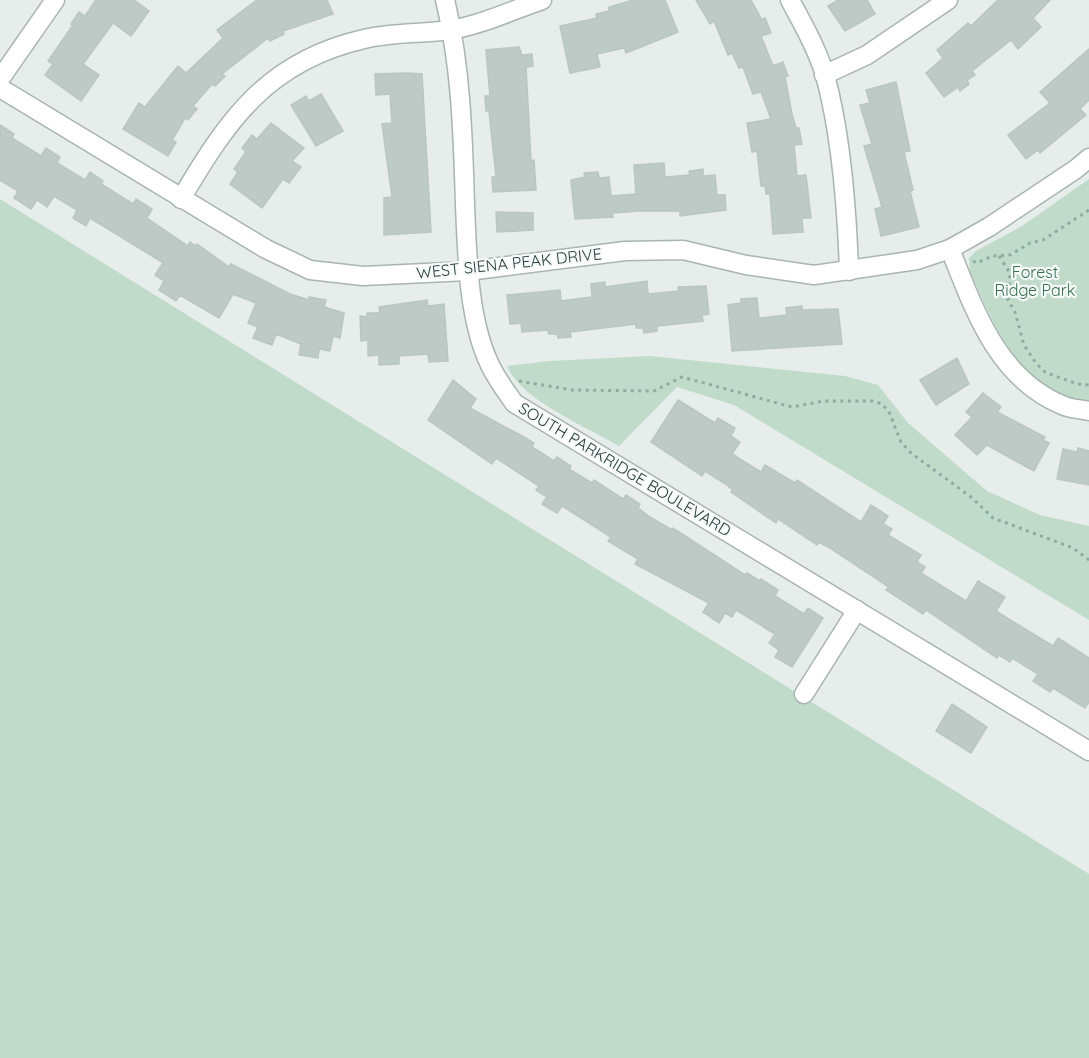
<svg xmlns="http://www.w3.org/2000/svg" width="1089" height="1058" font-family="Quicksand,sans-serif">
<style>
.green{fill:#c1dbca}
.building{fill:#becac6;stroke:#b9c6c1;stroke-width:1.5}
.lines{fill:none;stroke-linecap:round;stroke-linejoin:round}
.street-casing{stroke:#a9b5b1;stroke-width:21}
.path{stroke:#8aaca4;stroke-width:3;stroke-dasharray:3 4.5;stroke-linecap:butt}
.street{stroke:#fff;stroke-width:18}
.labels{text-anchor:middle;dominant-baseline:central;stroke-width:4.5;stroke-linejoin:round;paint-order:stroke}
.street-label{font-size:16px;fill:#273d39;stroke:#f6faf8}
.park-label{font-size:16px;fill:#366f50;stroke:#f6faf8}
</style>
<rect width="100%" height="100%" fill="#e6edea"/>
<g class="green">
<path d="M 1089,179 L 1089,407 C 1016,385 999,335 970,272 L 969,258 L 976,251 L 1022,226 Z"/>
<polygon points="0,199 1089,874 1089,1058 0,1058"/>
<path d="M 650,356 L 845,376 L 878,385 L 908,423 L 987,491 L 1040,515 L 1089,526 L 1089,620 L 734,405 L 677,387 L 619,446 C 587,427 521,400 507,366 L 549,361 Z"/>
</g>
<g class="building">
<polygon points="96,0 134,0 149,11 131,36 113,23 83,64 99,75 81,101 45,75 53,64 48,61 73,25 71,24 79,12 85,16"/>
<polygon points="257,0 327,0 333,14 283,31 284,34 270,41 268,38 222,74 225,76 215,86 212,84 193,106 197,109 188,120 185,118 172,140 176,142 168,156 123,129 139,103 145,107 178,66 186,73 223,38 217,30"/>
<polygon points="633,0 665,0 678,32 626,53 624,48 597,54 600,67 570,73 560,26 597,18 596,14 609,11 609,7"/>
<polygon points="696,0 751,0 762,20 765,18 771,33 761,36 773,66 783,62 788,76 785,77 792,114 796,128 799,128 802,144 794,145 797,176 806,175 811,218 802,218 803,232 773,234 770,194 766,194 765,186 761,186 757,151 752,152 747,123 771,119 761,92 753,94 743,67 739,68 732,53 728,55 714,21 710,24"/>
<polygon points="838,0 867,0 875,14 845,31 828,6"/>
<polygon points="998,0 1050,0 1033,18 1041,27 1018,49 1011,40 972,71 975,75 967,80 969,84 960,91 958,87 944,97 926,73 943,58 937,50 968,23 971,26"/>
<polygon points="519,47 522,55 532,54 533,66 526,67 531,161 534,160 536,190 493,192 492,177 496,177 489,111 486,111 485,96 490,96 486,50"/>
<polygon points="1089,49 1089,100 1080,109 1086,115 1040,153 1038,150 1026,159 1008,135 1050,103 1040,92"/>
<polygon points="407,73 422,74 431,232 384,235 384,198 392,197 382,124 392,123 390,94 376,95 375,74"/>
<polygon points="896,82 910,151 904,152 913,190 910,191 919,227 881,236 875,209 882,207 864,146 872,144 860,105 870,103 866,90"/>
<polygon points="321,94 343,131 316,146 291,105 306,96 309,101"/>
<polygon points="271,123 304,148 292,161 301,167 289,183 283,179 262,208 230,184 238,172 234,169 246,152 242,148 252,135 257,139"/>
<polygon points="0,125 14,134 12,138 41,156 46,148 60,157 57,163 85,180 90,172 103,181 101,184 133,204 136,199 152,209 147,218 188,246 190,242 196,246 197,244 229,267 231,264 290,294 309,300 309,297 326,300 324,307 344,313 340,338 333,336 330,351 319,349 318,358 299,355 301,344 276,334 272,345 253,338 258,327 248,323 256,303 233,294 219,318 180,295 176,301 159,290 164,281 155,275 163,263 157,259 90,218 86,226 73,218 77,210 54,196 47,207 37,200 31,209 14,198 18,191 0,180"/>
<polygon points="664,163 665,177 690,175 689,171 703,169 703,176 715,175 717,195 725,195 726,210 680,216 680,211 639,211 612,213 613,217 575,219 571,180 585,177 584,173 598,172 599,178 609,177 611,196 636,194 634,165"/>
<polygon points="496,212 533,213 533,230 497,232"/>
<polygon points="647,281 648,294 679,291 678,287 706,286 709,314 702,315 703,321 657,326 657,331 644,333 643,328 636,328 636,324 570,332 571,337 558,338 557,334 549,334 548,330 522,332 521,323 510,324 507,295 560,290 561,301 592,297 591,284 605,282 605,287"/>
<polygon points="757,298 759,318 787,315 786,308 802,306 802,310 838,309 842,344 732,351 728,305 741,303 741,299"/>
<polygon points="427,300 428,306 444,304 448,361 429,362 428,354 399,356 399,364 379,365 379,355 368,356 368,340 361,341 360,316 367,317 367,313 380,313 379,307"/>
<polygon points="957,358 969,384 936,405 920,380"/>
<polygon points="453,380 476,399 470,408 524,437 534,443 532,447 554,461 557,457 571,466 569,469 592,483 594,480 623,499 626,495 640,504 638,508 650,517 672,530 673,528 745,575 747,573 760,581 761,579 778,590 775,596 804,614 808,608 823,618 792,667 775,657 779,650 769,643 775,634 736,610 732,617 725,613 719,623 703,612 709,603 635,564 638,559 608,541 611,537 562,506 557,513 542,504 547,497 536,490 539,486 496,458 492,464 428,420"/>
<polygon points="983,393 1001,407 997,412 1045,437 1043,440 1049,443 1034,471 987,445 977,455 955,435 972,417 966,412"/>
<polygon points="678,400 715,423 718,418 735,428 731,436 740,442 732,454 761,472 765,465 795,483 797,480 861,522 871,505 888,516 883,524 892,529 888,535 921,555 917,562 925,567 921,573 966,601 978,581 1005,597 996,611 1053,646 1058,638 1089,658 1089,702 1085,708 1053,688 1050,692 1033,681 1038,674 1012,658 1010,662 999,655 997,658 926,610 923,614 886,590 889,587 830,548 819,542 817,545 778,519 776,523 731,492 733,490 727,485 705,471 702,476 651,442"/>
<polygon points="1078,448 1089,451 1089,485 1057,479 1063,449 1077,452"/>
<polygon points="952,704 987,727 971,753 936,731"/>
</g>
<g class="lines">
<g class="street-casing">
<g id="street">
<path d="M 445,0 C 461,66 463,136 465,204 C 467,253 468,320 490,365 C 496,378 506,391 514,403 L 1089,751"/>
<path d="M 790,0 C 803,24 817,49 825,75 C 841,134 847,210 849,271"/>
<polyline points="824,75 867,55 948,0"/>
<polyline points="0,79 55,0"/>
<polyline points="0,88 266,249 310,270 363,276 468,271 625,251 683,250 746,265 814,275 917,260 950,249 989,227 1076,169 1089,158"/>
<path d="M 181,199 C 228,119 268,61 364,39 C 392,32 422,34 450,30 C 481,25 513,10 542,0"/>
<path d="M 950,249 C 974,309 997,378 1062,405 C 1070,409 1080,409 1089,411"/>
<polyline points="804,694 857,610"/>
</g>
</g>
<g class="path">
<polyline points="999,256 1010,273 1008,300 1015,312 1024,345 1036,363 1045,372 1055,376 1078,384 1089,385"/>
<polyline points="973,261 977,263 992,256 1010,255 1030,243 1043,240 1089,210"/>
<polyline points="519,381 572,390 654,391 682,377 792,407 824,401 874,401 882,404 889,412 901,442 911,453 971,497 993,518 1073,548 1089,560"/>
</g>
<use href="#street" class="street"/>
</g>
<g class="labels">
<g class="street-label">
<text transform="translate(509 263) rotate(-6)">WEST SIENA PEAK DRIVE</text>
<text transform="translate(625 469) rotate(31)">SOUTH PARKRIDGE BOULEVARD</text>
</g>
<g class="park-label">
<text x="1035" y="272">Forest<tspan x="1035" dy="18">Ridge Park</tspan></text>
</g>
</g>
</svg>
